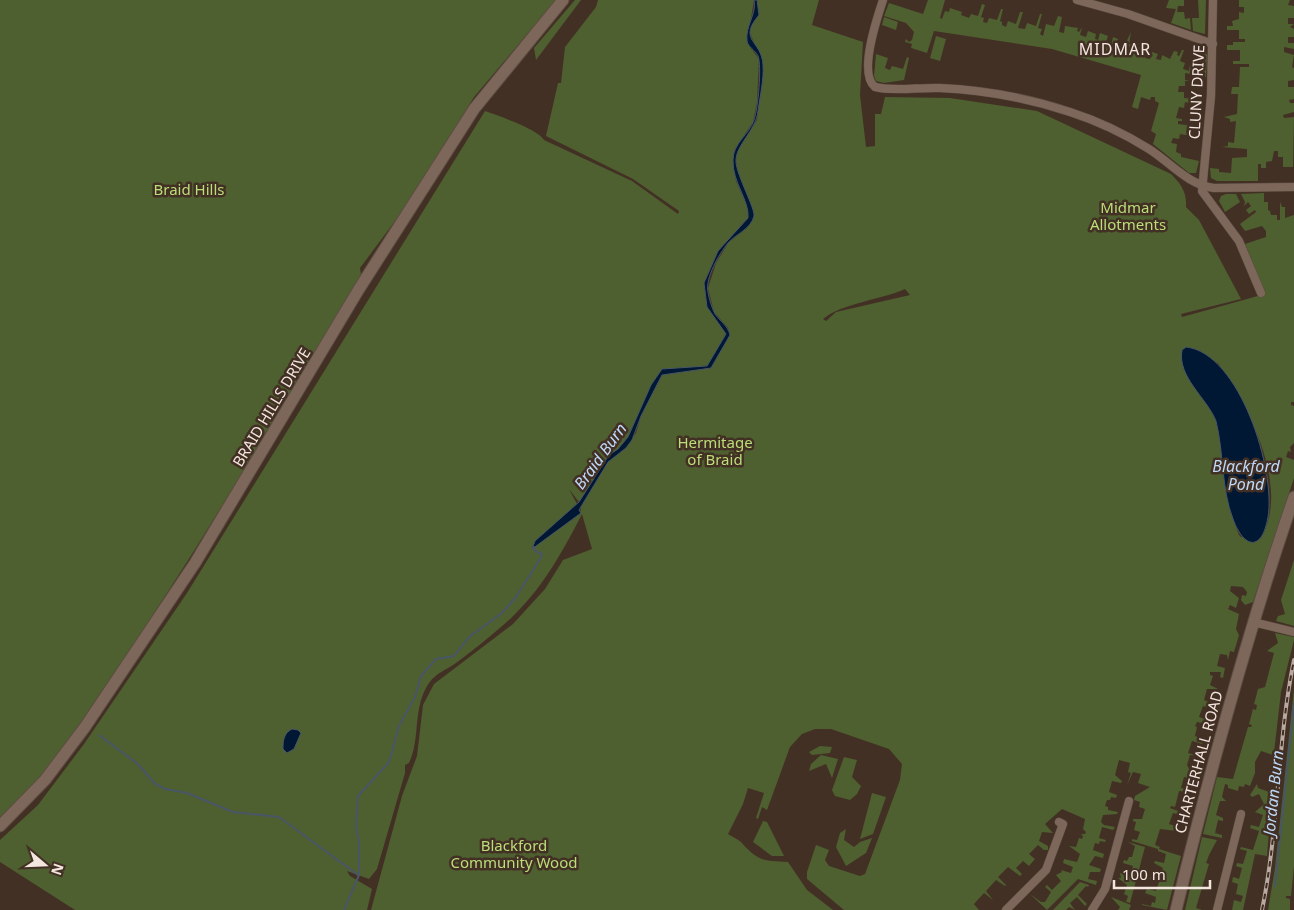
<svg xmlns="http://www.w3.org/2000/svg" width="1294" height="910" font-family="'Noto Sans',sans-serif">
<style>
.green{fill:#4e5f30;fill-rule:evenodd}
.water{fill:#001833;stroke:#495667}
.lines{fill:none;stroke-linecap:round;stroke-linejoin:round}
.stream{stroke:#495667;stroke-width:2}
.street-casing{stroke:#5e4d43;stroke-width:9}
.secondary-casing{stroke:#5e4d43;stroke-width:13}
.street{stroke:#7d675a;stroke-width:8}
.secondary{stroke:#7d675a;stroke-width:11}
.rail-casing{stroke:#b8a9a1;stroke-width:4}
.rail{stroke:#433024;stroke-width:2;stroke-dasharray:5.5;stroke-linecap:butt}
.labels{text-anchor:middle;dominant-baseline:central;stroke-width:5;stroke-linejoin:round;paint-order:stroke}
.street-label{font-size:15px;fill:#f3e6df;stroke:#433024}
.park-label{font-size:15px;fill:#bade78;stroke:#433024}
.neighbourhood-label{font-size:16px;letter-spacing:1px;fill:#f3e6df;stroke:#433024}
.water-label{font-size:16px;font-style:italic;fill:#bdd8f9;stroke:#433024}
</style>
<rect width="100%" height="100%" fill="#433024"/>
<g class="green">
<path d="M 0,0 L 556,0 L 474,97 L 407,205 L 360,268 L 361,275 C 282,406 206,538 120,664 C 84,717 49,775 0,818 Z"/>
<polygon points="575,0 581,0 536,60 534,48"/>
<path d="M 598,0 L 754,0 L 747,43 L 759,59 L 757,102 L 753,122 L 735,149 L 733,163 L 736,181 L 748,208 L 748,218 L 718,251 L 704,283 L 707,307 L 726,333 L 709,365 L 690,368 L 662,370 L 651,385 L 628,437 L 618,449 L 609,455 L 579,502 L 569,489 L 577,504 L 535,541 L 532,548 L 580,514 L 579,510 L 581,511 L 581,507 L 608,462 L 626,448 L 636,433 L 641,416 L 662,375 L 711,368 L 730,335 L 728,328 L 714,312 L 708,288 L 716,263 L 724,250 L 728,243 L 746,229 L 754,216 L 753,209 L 741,184 L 736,162 L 737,152 L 757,120 L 763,64 L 750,33 L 752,22 L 759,14 L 757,0 L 819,0 L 812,25 L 863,42 L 860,95 L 866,147 L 875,146 L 875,114 L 881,114 L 885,97 L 950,98 L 1037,111 L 1171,174 C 1181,184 1187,192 1186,207 L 1199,220 L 1241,299 L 1181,314 L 1182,317 L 1265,294 L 1245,244 L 1266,237 L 1266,231 L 1262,226 L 1245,231 L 1240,224 L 1256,212 L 1255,210 L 1249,214 L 1246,210 L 1251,206 L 1248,202 L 1244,206 L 1245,202 L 1241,194 L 1264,193 L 1264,202 L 1268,202 L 1268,210 L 1270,211 L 1271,215 L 1277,215 L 1277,220 L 1280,220 L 1280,202 L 1282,207 L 1285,207 L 1285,218 L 1294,215 L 1294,402 L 1291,402 L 1291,405 L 1294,406 L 1294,443 L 1290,447 L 1291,452 L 1288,451 L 1286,457 L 1294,460 L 1294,478 L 1253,602 L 1245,605 L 1241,600 L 1242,595 L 1246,596 L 1247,592 L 1243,587 L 1231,586 L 1230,591 L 1239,598 L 1236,608 L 1230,605 L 1228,609 L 1239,614 L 1236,629 L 1239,635 L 1234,652 L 1230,651 L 1228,660 L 1227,655 L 1220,654 L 1217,666 L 1225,668 L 1223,678 L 1220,677 L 1221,672 L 1210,672 L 1210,675 L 1213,676 L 1210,685 L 1218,689 L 1207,689 L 1204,700 L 1211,703 L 1210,708 L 1203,706 L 1199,717 L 1208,720 L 1206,728 L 1201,727 L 1202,723 L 1197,722 L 1195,726 L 1197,727 L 1195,736 L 1203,739 L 1202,744 L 1192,741 L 1188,753 L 1198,756 L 1190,755 L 1187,765 L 1189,769 L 1196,772 L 1196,774 L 1191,773 L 1193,779 L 1184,777 L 1181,788 L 1190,790 L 1189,792 L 1179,791 L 1175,807 L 1171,806 L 1170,808 L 1181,812 L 1180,815 L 1173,813 L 1169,824 L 1178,827 L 1177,831 L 1160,829 L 1155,845 L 1160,847 L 1159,849 L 1181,856 L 1167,910 L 1142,905 L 1142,904 L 1151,906 L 1152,902 L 1155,903 L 1156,897 L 1145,893 L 1147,889 L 1156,891 L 1159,882 L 1150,879 L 1152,875 L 1160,877 L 1163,868 L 1154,863 L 1155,861 L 1164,863 L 1166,854 L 1158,851 L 1158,849 L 1132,841 L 1132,839 L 1137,840 L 1140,832 L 1134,830 L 1136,822 L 1133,821 L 1133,819 L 1142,819 L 1145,809 L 1139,807 L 1140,802 L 1134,800 L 1135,796 L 1150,787 L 1138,783 L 1141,774 L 1133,772 L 1127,785 L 1131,773 L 1128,772 L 1130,763 L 1119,760 L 1115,775 L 1122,781 L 1121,783 L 1112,781 L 1109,792 L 1117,795 L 1116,798 L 1111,797 L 1110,800 L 1107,800 L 1105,806 L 1108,807 L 1108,810 L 1118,812 L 1117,814 L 1103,815 L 1101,822 L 1104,825 L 1115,827 L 1113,830 L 1102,827 L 1099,838 L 1106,840 L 1105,842 L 1100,841 L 1099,844 L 1095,843 L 1093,850 L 1104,854 L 1103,858 L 1095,856 L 1089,865 L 1101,869 L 1100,872 L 1090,872 L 1088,879 L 1097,881 L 1096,885 L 1078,879 L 1047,910 L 1030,894 L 1041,902 L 1045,902 L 1051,892 L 1045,887 L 1047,885 L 1052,890 L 1061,881 L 1056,875 L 1062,872 L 1061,870 L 1071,873 L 1073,867 L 1063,863 L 1064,859 L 1077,862 L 1080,854 L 1069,846 L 1076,847 L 1079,838 L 1082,839 L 1083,836 L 1081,834 L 1085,834 L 1086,832 L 1083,829 L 1085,819 L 1062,809 L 1045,824 L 1053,833 L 1042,832 L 1039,841 L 1048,846 L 1048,850 L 1044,850 L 1038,845 L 1029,854 L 1035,859 L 1029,866 L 1023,861 L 1016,868 L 1022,874 L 1020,876 L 1008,867 L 998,877 L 1006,885 L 1005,886 L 996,880 L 986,891 L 993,900 L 984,893 L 974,904 L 979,910 L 844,910 L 807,879 L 807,872 L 816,845 L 829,850 L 825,860 L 829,866 L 860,876 L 865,874 L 900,780 L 902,764 L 889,749 L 831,729 L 815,729 L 802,734 L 790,747 L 767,810 L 762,807 L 758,819 L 756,818 L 764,793 L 748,788 L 743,804 L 728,834 C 732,837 738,839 741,842 C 759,862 762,860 788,862 L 807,890 L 833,910 L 371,910 L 402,796 L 417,756 L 423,705 L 434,684 L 513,624 L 545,589 L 563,560 L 592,549 L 582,514 C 560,557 538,596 501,627 C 486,640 471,652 456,663 C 446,670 436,673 429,683 C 412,708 421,738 409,763 L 405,765 L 405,773 L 377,869 L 369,879 L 347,871 L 350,876 L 372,889 L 367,910 L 75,910 L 0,862 L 0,840 L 38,805 L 84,744 L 187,593 L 485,111 C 499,116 538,129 544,140 L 632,181 L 678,214 L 679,211 L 633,179 L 546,136 L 558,83 L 561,83 L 565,47 L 596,7 ZM 905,289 L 910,295 L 836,312 L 826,321 L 823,319 C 842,303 881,300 905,289 ZM 1181,356 L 1218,363 C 1248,406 1291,486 1261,538 L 1241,537 L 1239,535 C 1224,498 1225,459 1216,421 C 1207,398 1185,381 1181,356 Z"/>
<polygon points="928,0 945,0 940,18 942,19 945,11 949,12 950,8 962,12 961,15 969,18 971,14 978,16 982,4 985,5 981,17 984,18 983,22 987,23 989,18 997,20 1001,9 1003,9 1000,21 1002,22 1002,25 1006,27 1008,21 1016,24 1020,12 1023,12 1018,28 1025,29 1027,23 1036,26 1040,14 1042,14 1038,28 1042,29 1040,34 1043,36 1046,24 1054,26 1058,16 1062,17 1059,32 1064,33 1065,26 1078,28 1077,31 1079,32 1082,27 1080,35 1086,37 1088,31 1096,34 1095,39 1098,40 1100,33 1108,36 1106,42 1108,46 1111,46 1113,37 1118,39 1115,48 1122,51 1131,32 1129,44 1134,45 1131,52 1136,55 1139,47 1146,49 1147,44 1145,58 1150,59 1152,52 1158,54 1156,59 1161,60 1162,55 1170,59 1174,51 1178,52 1177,55 1179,56 1182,50 1184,50 1180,61 1185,63 1183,69 1189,71 1190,65 1197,67 1203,48 1207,55 1206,77 1185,73 1185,80 1190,81 1185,81 1185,86 1179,86 1178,92 1184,92 1184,98 1196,99 1190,100 1189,103 1185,102 1184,108 1179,107 1176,118 1182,119 1182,121 1178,121 1178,124 1193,126 1187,126 1186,133 1192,136 1180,134 1179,139 1173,138 1171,143 1177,144 1176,152 1181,154 1181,157 1199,161 1196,173 1189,173 1153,144 1156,134 1151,131 1159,103 1155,101 1155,97 1151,97 1150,100 1141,97 1138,109 1132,107 1141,75 1052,49 934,31 927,53 911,48 912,44 905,42 906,39 909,42 912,40 914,32 906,23 884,16 889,3 923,14"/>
<polygon points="1169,0 1184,0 1184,6 1178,6 1177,12 1184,12 1185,19 1190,18 1191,30 1171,23 1176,9 1166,8"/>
<polygon points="1198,0 1206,0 1205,34 1193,31 1192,18 1199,18"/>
<polygon points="1237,0 1290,0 1288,5 1294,6 1294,18 1288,18 1288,24 1294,24 1290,27 1294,29 1294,37 1288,37 1288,43 1294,43 1294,49 1284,47 1284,52 1294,55 1292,67 1294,68 1294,80 1288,81 1288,87 1294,87 1294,99 1289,100 1290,103 1294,103 1294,112 1283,115 1284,118 1294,117 1293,167 1283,167 1283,157 1278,157 1278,151 1274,151 1272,161 1266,162 1266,168 1261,168 1261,164 1258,164 1258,181 1217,181 1211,178 1210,168 1219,169 1219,172 1231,173 1232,158 1247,157 1247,149 1222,147 1228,146 1228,142 1234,143 1236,121 1230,122 1230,119 1224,117 1237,114 1238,94 1231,94 1232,87 1239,87 1240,67 1249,67 1249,64 1233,64 1233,61 1240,61 1240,50 1227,50 1227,45 1233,45 1233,42 1245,42 1245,39 1239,39 1239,30 1227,30 1227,26 1233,26 1232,21 1239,19 1239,12 1244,13 1244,7 1239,7 1239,0"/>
<polygon points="884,17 898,22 896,30 882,25"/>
<polygon points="936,36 946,39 940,61 930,58"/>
<polygon points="876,54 888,58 885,68 890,70 892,66 903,69 907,57 909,58 904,80 884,83 876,81 874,76"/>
<polygon points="1226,194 1236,194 1240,202 1225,212 1219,201 1221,196"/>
<polygon points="1294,560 1294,626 1276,621 1278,616 1285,614 1281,600"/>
<polygon points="1275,633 1294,637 1294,640 1281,692 1273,761 1271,761 1273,755 1261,751 1255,762 1255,773 1250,786 1245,784 1244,787 1239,786 1238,791 1228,788 1228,785 1225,784 1222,797 1226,801 1220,801 1216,815 1223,818 1223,821 1218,820 1215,833 1222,835 1222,838 1203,834 1217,777 1233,779 1248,727 1251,727 1252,725 1249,724 1253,709 1256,710 1257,705 1254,704 1258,689 1265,687 1274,653 1267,651 1278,643"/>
<polygon points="1294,689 1294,866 1291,896 1286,896 1286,898 1290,899 1290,910 1268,910 1275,868"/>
<polygon points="820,746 832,747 830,753 812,755 809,752"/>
<polygon points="821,755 838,759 832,778 826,764 809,771 811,764"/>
<polygon points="844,757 857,760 852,777 861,786 857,794 850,800 835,796 832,790"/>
<polygon points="1257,784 1258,788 1272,793 1267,856 1255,854 1243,910 1232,910 1234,900 1241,902 1243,896 1236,894 1238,884 1232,882 1233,877 1239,879 1242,868 1236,866 1237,863 1243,864 1247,851 1240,849 1241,847 1253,850 1259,831 1250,828 1251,825 1259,827 1263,815 1255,812 1264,804 1259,794 1252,797 1250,795"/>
<polygon points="872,793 886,797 873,834 860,839"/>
<polygon points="763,821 767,822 784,856 772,856 753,842"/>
<polygon points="846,829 844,840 854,847 860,842 872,838 866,853 846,866 836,847 840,833"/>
<polygon points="1202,837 1217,840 1209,855 1218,857 1209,855 1206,863 1209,864 1196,908 1202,910 1185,910"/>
<polygon points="1128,842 1145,847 1130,903 1119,900 1126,902 1128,896 1124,894 1127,885 1118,878 1121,878 1120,873 1130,876 1133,866 1123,863 1124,860 1127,861 1129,857 1132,857 1135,846"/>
<polygon points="1080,882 1089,885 1088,887 1086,886 1078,895 1087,904 1085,906 1077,897 1070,903 1075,910 1069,907 1066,910 1053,910"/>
<polygon points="1111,897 1131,905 1129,910 1118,910 1120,907"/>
</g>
<g class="water">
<path d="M 754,0 L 757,0 L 759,15 C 737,41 762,40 763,65 C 764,80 760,96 758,111 C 756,131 735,145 736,162 C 737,176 755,208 754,216 C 751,229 736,234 728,243 C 719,254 705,278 708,292 C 709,299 712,308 715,314 C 720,321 728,326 730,335 L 711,368 L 662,375 L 641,416 L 632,440 L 626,448 L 608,462 L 579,510 L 581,513 L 532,549 L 535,541 L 579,502 L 609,455 L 618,449 L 628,437 L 651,385 L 662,369 L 707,366 L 726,334 L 707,307 L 704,283 L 718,251 L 748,218 C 750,201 732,182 733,160 C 733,143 749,135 754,120 C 758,109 762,66 758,56 C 755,50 748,47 747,41 C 745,26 757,14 754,0 Z"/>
<path d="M 1186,347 C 1240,353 1276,471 1268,517 C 1262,552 1244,549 1233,519 C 1221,488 1224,453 1216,421 C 1207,398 1177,377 1182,350 Z"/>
<path d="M 292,729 L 298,730 L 301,733 L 294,749 L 287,753 L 283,749 C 283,740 284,733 292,729 Z"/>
</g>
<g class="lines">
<g class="stream">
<polyline points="99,735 138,764 154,783 165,789 187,793 233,812 279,817 358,875"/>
<polyline points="1275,886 1294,703"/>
<polyline points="344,910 359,875 359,843 356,827 358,796 389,762 399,726 415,697 421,676 436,659 454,656 469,637 502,613 516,597 540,559 542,554 535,551 534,547"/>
</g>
<g class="street-casing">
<g id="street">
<path d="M 883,0 C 877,18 858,74 875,87 C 895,92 919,87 940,88 C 984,90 1028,98 1070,112 C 1098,121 1125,134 1149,149 C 1171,163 1188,185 1214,188 L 1294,187"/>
<polyline points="1077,0 1128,14 1213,44"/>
<polyline points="1213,0 1211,96 1202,191 1239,241 1261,293"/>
<polyline points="1253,622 1294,632"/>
<polyline points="1006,910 1046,870 1063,824 1059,822"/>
<polyline points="1092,910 1105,889 1129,801"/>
<polyline points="1217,910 1241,814"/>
</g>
</g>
<g class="secondary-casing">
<g id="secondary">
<polyline points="0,826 45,780 85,727 195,563 359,289 474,109 563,0"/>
<path d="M 1176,910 C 1210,771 1247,633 1294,497"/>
</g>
</g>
<use href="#street" class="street"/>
<use href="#secondary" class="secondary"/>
<g class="rail-casing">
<path id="rail" d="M 1262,910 C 1279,828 1277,742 1294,660"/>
</g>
<use href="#rail" class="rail"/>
</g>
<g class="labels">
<g class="street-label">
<text transform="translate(1196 92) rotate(-87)">CLUNY DRIVE</text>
<text transform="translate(271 407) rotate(-59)">BRAID HILLS DRIVE</text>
<text transform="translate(1198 762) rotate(-75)">CHARTERHALL ROAD</text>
</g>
<g class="park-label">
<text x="189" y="189">Braid Hills</text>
<text x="1128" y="207">Midmar<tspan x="1128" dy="17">Allotments</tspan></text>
<text x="715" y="442">Hermitage<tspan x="715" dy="17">of Braid</tspan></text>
<text x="514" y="845">Blackford<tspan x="514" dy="17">Community Wood</tspan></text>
</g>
<g class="neighbourhood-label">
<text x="1115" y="49">MIDMAR</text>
</g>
<g class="water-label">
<text transform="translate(600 456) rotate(-54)">Braid Burn</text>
<text x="1246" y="466">Blackford<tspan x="1246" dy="18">Pond</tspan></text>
<text transform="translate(1273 793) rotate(-84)">Jordan Burn</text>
</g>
</g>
<g transform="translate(45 865) rotate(109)" stroke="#433024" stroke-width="4" paint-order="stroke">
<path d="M0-4L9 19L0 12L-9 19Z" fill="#f3e6df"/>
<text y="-8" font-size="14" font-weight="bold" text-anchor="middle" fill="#f3e6df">N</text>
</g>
<path d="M1114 880v8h96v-8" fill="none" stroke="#f3e6df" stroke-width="2.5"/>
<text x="1122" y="880" font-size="15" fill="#f3e6df" stroke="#433024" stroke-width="4" paint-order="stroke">100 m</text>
</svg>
